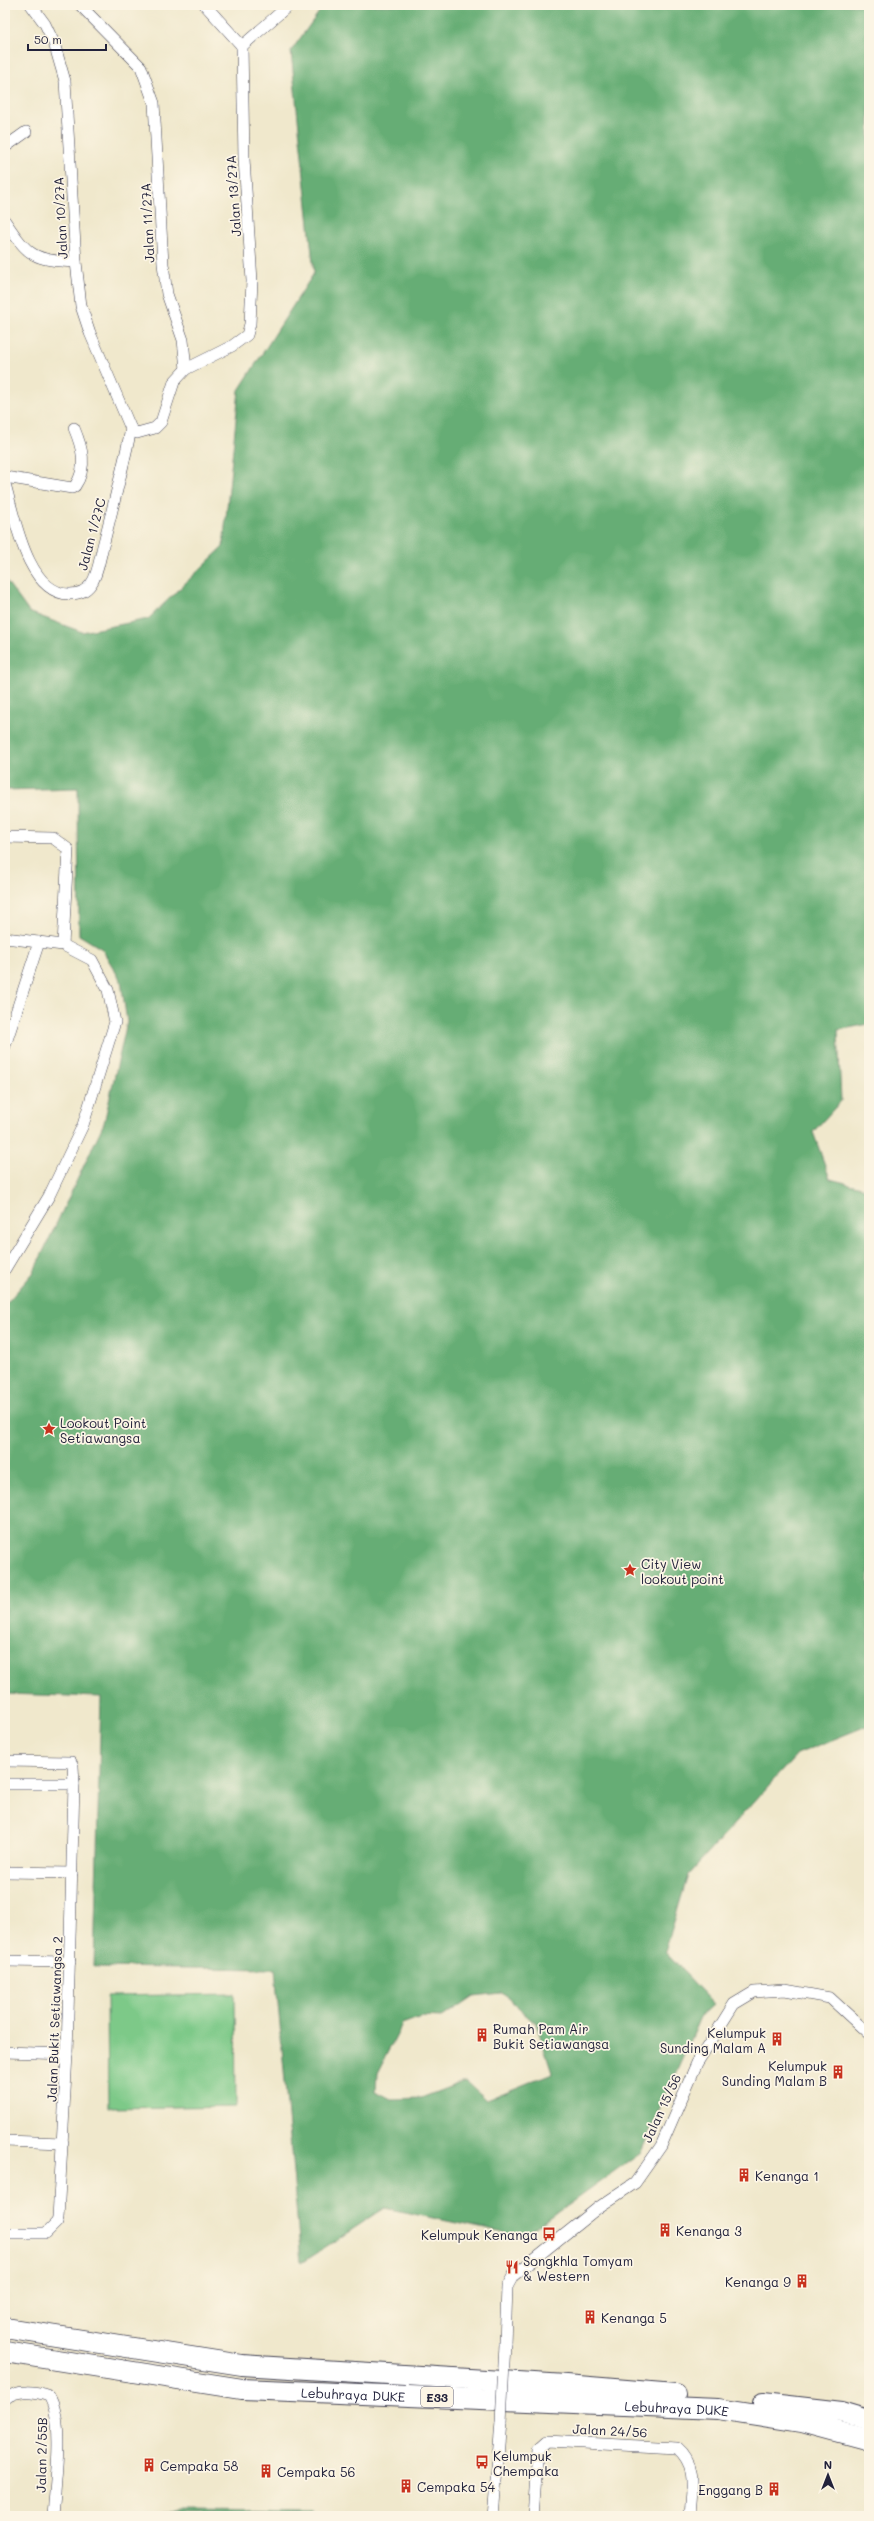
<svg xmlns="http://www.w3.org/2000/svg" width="874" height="2521" font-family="Mali,sans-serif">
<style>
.green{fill:#7dc988;stroke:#507662}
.forest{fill:#66ad74;stroke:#446858;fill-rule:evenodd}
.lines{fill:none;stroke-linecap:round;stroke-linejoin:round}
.minor-casing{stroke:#414051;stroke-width:12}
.motorway-casing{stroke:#414051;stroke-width:22}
.minor{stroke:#fff;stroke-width:11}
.motorway{stroke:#fff;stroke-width:20}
.minor-bridge-casing{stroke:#414051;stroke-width:12;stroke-linecap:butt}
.minor-bridge{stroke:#fff;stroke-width:11}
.labels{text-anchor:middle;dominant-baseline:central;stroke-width:3.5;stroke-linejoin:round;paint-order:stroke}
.shield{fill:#fcf5e5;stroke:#63616e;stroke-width:1}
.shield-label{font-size:12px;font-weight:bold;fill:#22223b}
.street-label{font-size:13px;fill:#22223b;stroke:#fcf5e5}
.poi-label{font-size:13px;fill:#22223b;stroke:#fcf5e5;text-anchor:start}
</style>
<rect width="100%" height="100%" fill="#fcf5e5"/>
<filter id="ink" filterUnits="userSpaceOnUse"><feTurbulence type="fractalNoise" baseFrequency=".025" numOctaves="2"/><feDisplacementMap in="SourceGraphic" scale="8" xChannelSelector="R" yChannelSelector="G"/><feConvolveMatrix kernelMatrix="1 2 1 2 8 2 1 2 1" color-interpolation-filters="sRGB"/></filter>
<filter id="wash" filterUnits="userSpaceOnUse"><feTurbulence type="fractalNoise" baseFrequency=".012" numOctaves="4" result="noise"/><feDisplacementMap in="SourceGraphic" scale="16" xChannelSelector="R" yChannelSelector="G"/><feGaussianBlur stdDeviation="0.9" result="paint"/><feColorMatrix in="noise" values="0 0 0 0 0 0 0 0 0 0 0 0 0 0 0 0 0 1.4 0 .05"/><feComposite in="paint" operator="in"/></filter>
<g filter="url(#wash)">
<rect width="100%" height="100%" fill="#f0e8cc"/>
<polygon class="green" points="235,1994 236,2106 108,2108 107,1996"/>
<g class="forest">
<path d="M 324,5 L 869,5 L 869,1024 L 838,1030 L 841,1101 L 813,1132 L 830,1179 L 869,1189 L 869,1725 L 797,1754 L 688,1875 L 665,1952 L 714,2004 L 700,2017 L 641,2152 L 523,2237 L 385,2208 L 301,2263 L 275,1969 L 94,1967 L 101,1697 L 5,1694 L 5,1305 L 33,1273 L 104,1123 L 127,1022 L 121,981 L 102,949 L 79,935 L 78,788 L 5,790 L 5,579 L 29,612 L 82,632 L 148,619 L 223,547 L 239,390 L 314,273 L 291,51 ZM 502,1993 L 536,2023 L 552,2073 L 486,2100 L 465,2081 L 421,2098 L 391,2099 L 376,2091 L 377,2073 L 402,2024 L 421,2017 L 441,2018 L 473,1996 Z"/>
<polygon points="163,2512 313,2513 313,2516 163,2516"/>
</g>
</g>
<g filter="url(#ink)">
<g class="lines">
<g class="minor-casing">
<g id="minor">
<polyline points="31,5 45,24 54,43 65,81 76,262 81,306 90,333 131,429"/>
<polyline points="80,5 141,67 154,103 163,264 167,294 183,340 186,369"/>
<polyline points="205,5 242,46"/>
<polyline points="5,147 26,132"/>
<path d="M 5,221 C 29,257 33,260 76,262"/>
<polyline points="131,429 137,433 155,428 161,422 174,382 186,369 232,346 247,335 250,324 252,281 244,159 242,46 289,5"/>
<path d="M 5,477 L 72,488 L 75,486 C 88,467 82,447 74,428"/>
<path d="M 5,484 C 14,514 27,595 70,594 C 78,594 86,591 91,584 C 98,575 100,557 103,546 C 113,507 123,468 131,429"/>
<polyline points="5,837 53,838 68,849 63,945"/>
<polyline points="5,938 63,945 92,960 108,990 115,1022 83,1125 49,1196 5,1269"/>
<polyline points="5,1046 39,942"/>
<polyline points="5,1761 71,1762 73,1766 74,1784 67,2054 58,2218 57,2222 46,2233 5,2233"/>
<polyline points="5,1784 74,1784"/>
<polyline points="5,1872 72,1873"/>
<polyline points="5,1961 70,1962"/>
<polyline points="5,2052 67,2054"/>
<polyline points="5,2141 63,2143"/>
<polyline points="505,2344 507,2287 513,2276 599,2207 635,2183 661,2146 697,2063 734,2004 754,1992 785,1990 830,1998 869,2034"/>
<path d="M 5,2399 C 17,2389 35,2391 49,2396 C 65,2422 55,2484 53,2516"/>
<polyline points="493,2516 501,2422"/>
<path d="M 533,2516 L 538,2449 L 547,2441 L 677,2448 C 699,2467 691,2490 690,2516"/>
</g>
</g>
<g class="motorway-casing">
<g id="motorway">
<polyline points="5,2328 242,2365 566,2385 675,2394"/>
<path id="s1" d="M 5,2352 L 242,2389 L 718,2409 L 802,2422 L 869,2440"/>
<polyline points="763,2403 842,2412 869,2420"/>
</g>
</g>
<use href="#minor" class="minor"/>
<use href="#motorway" class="motorway"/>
<g class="minor-bridge-casing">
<polyline id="minor-bridge" points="501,2422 505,2344"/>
</g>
<use href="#minor-bridge" class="minor-bridge"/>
</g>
</g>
<defs>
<g id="sight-bare" transform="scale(1.08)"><path d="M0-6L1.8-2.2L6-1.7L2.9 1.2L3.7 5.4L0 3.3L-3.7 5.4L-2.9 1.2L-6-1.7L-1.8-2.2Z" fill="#c8321e" stroke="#fcf5e5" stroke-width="2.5" paint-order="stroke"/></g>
<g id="building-bare" transform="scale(1.08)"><path d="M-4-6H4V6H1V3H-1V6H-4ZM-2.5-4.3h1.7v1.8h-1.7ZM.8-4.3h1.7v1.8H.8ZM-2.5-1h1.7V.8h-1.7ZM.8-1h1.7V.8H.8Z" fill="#c8321e" stroke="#fcf5e5" stroke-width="2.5" paint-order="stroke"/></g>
<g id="bus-bare" transform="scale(1.08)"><path d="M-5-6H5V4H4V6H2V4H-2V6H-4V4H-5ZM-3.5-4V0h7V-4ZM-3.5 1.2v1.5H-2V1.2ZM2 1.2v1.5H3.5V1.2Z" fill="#c8321e" stroke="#fcf5e5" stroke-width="2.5" paint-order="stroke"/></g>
<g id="restaurant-bare" transform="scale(1.08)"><path d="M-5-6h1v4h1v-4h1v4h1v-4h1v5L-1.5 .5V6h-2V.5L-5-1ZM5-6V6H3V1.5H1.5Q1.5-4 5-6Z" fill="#c8321e" stroke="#fcf5e5" stroke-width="2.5" paint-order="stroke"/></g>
</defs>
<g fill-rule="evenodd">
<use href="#sight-bare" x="49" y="1429"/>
<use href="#sight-bare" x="630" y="1570"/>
<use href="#building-bare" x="482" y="2035"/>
<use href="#building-bare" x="777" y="2039"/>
<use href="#building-bare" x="838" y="2072"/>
<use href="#building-bare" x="744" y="2175"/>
<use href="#building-bare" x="665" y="2230"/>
<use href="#bus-bare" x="549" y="2234"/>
<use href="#restaurant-bare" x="512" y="2267"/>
<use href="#building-bare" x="802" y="2281"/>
<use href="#building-bare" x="590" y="2317"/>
<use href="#bus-bare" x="482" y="2462"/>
<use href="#building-bare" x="149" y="2465"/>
<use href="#building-bare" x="266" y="2471"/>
<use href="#building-bare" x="406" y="2486"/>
<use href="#building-bare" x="774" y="2489"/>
</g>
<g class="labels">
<rect class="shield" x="421" y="2387" width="32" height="20" rx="3"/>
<g class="shield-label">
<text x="437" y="2397">E33</text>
</g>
<g class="street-label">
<text transform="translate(233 196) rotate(-94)">Jalan 13/27A</text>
<text transform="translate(60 218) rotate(-93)">Jalan 10/27A</text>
<text transform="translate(147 223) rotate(-93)">Jalan 11/27A</text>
<text transform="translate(91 534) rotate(-75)">Jalan 1/27C</text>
<text transform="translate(54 2019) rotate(-88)">Jalan Bukit Setiawangsa 2</text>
<text transform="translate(661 2108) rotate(-65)">Jalan 15/56</text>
<text stroke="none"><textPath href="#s1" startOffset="351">Lebuhraya DUKE</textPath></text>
<text stroke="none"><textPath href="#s1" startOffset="675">Lebuhraya DUKE</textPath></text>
<text transform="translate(610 2430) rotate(3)">Jalan 24/56</text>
<text transform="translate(41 2455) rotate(-89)">Jalan 2/55B</text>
</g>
<g class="poi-label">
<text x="60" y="1422">Lookout Point<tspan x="60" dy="15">Setiawangsa</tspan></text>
<text x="641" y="1563">City View<tspan x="641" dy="15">lookout point</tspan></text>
<text x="493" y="2028">Rumah Pam Air<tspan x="493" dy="15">Bukit Setiawangsa</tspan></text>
<text x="766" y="2032" text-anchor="end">Kelumpuk<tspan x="766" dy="15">Sunding Malam A</tspan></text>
<text x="827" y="2065" text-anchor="end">Kelumpuk<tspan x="827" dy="15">Sunding Malam B</tspan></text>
<text x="755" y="2175">Kenanga 1</text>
<text x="676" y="2230">Kenanga 3</text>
<text x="538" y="2234" text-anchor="end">Kelumpuk Kenanga</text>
<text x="523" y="2260">Songkhla Tomyam<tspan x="523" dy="15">&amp; Western</tspan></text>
<text x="791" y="2281" text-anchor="end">Kenanga 9</text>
<text x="601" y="2317">Kenanga 5</text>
<text x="493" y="2455">Kelumpuk<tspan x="493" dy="15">Chempaka</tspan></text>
<text x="160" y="2465">Cempaka 58</text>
<text x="277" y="2471">Cempaka 56</text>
<text x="417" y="2486">Cempaka 54</text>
<text x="763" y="2489" text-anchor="end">Enggang B</text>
</g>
</g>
<rect width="874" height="2521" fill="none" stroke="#fcf5e5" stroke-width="20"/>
<g transform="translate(828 2475)" stroke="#fcf5e5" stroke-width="3" paint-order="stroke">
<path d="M0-3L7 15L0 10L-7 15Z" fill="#22223b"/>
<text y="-6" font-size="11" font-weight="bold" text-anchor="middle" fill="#22223b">N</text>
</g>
<path d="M28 44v6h78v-6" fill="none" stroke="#22223b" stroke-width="2"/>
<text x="34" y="44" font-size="12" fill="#22223b" stroke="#fcf5e5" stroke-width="3" paint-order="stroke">50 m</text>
</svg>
